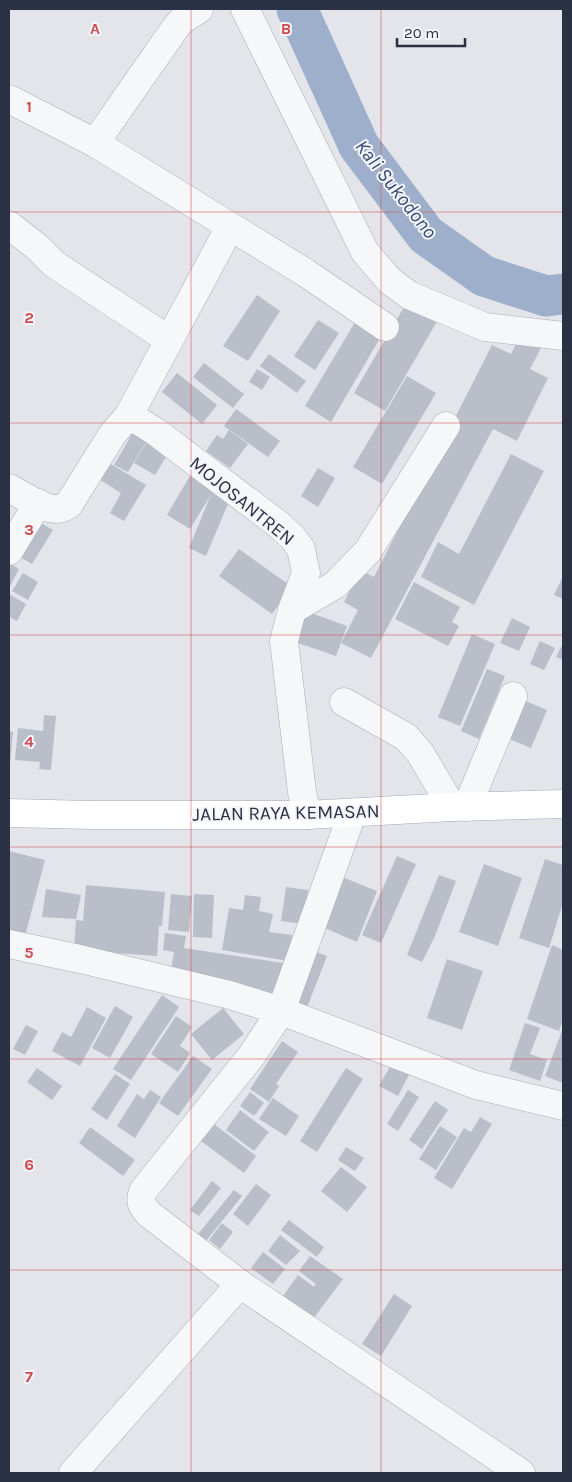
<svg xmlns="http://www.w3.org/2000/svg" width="572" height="1482" font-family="Karla,sans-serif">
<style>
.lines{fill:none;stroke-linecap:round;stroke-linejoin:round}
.river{stroke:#9eafcb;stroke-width:41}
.building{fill:#babec9}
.minor-casing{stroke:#a8abb6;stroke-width:29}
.major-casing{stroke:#a2a8b7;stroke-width:29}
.minor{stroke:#f6f7f9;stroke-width:28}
.major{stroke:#fff;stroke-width:28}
.grid{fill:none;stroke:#cf494e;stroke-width:1;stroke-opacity:0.55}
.labels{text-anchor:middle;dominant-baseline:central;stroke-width:4;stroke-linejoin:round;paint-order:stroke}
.street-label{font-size:19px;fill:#2a3144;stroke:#f3f5f8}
.water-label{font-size:20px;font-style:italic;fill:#344b78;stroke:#f3f5f8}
.grid-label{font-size:16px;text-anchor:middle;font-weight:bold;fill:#cf494e;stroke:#f3f5f8;stroke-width:4;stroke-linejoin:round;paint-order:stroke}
</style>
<rect width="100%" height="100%" fill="#e3e5eb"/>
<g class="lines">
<polyline class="river" points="297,9 359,146 426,235 484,276 546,296 563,294"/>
</g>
<g class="building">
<polygon points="257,295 280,311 248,361 223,346"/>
<polygon points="408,300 439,318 385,411 354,393"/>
<polygon points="358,317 383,333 331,422 305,406"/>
<polygon points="318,320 339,333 315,370 294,356"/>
<polygon points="521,333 542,346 530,369 548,378 517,441 493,429 371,658 341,643 358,610 344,602 360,570 374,577 492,345 511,354"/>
<polygon points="269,354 306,381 297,393 260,366"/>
<polygon points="204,363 244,394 233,408 193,377"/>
<polygon points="257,369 270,377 262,390 249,382"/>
<polygon points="177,373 217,405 202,424 162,392"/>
<polygon points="407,376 436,393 382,484 353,467"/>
<polygon points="236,409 280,441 268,457 224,426"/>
<polygon points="135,429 149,437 128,472 114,465"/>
<polygon points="229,430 248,444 230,468 206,451 217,435 223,439"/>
<polygon points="148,440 169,452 155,475 134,463"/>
<polygon points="511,454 544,471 474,605 421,577 438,542 459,554"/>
<polygon points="104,460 146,485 124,521 110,513 121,493 94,476"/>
<polygon points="318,468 335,478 318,507 301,496"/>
<polygon points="191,474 215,488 190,529 167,515"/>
<polygon points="212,492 230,499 206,556 189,548"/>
<polygon points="41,523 53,530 32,564 20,557"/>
<polygon points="239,549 292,587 272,614 219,576"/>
<polygon points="9,563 19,569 9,588"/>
<polygon points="23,573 38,582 28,600 12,591"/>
<polygon points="563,576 563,599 554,595"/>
<polygon points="414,582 460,607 452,622 459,626 448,646 395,619"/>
<polygon points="9,594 26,604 17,621 9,617"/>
<polygon points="300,609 347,626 336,656 289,640"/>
<polygon points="512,618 530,627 519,651 500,643"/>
<polygon points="472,634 495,644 460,726 438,717"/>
<polygon points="540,641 555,648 544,670 530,664"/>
<polygon points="563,643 563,660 556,657"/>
<polygon points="487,669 505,676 479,739 461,731"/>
<polygon points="523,700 547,710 531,748 507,738"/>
<polygon points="44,715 56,716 51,770 39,769 40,762 15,760 18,728 43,731"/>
<polygon points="9,731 13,732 10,765 9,765"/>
<polygon points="9,851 45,860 25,936 9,932"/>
<polygon points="397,856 416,864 381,943 362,935"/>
<polygon points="545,859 563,865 563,903 549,948 519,938"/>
<polygon points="484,864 522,878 498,946 459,932"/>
<polygon points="337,875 377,891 357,942 318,925"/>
<polygon points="439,875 456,881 435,936 422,962 407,955"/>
<polygon points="86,885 165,892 162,926 159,926 157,956 74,950 76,920 83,921"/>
<polygon points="286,887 308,890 304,924 281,921"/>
<polygon points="46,889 81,895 76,919 42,917"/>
<polygon points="171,894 192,896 189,932 168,930"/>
<polygon points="194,894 214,895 212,938 193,937"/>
<polygon points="245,895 261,897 259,911 273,914 269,932 292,935 288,961 222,950 229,908 243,910"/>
<polygon points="165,933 186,936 184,948 283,963 278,994 170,977 174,952 163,950"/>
<polygon points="552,945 563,950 563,1019 559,1031 527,1019"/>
<polygon points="308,949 327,956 306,1010 287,1003"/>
<polygon points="447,959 483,971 462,1030 427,1018"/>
<polygon points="162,995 179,1007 131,1080 113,1069"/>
<polygon points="115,1006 133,1017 110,1058 92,1048"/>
<polygon points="87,1007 106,1018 80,1066 52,1051 62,1032 71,1037"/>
<polygon points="223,1008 244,1034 212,1060 191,1034"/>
<polygon points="176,1016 192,1027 180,1046 190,1053 178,1072 151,1054"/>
<polygon points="525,1023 540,1028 530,1054 547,1060 540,1081 509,1070"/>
<polygon points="26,1025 38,1031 25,1055 13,1049"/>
<polygon points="563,1028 563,1083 545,1076"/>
<polygon points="282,1041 298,1052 276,1084 279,1086 269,1102 250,1089"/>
<polygon points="193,1056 212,1069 178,1116 159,1103"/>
<polygon points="392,1063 410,1073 398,1096 379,1086"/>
<polygon points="37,1068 62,1086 52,1100 27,1082"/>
<polygon points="346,1068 363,1079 317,1152 300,1141"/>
<polygon points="115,1074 130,1084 107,1120 91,1109"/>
<polygon points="150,1090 161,1097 135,1138 117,1126 137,1094 144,1099"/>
<polygon points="408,1090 419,1097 398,1131 387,1124"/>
<polygon points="250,1092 264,1103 254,1116 240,1106"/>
<polygon points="273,1098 299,1116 286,1136 259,1119"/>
<polygon points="435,1101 448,1110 422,1149 409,1140"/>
<polygon points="240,1110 269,1132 254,1151 226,1130"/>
<polygon points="480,1117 492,1124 452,1189 434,1178 464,1128 471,1132"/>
<polygon points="214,1124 256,1156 244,1173 201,1141"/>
<polygon points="440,1126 457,1137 436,1170 419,1159"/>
<polygon points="90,1127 135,1160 123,1176 79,1143"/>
<polygon points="346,1147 364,1158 355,1171 338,1160"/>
<polygon points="341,1167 367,1187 347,1212 321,1191"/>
<polygon points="212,1181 221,1188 199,1216 190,1210"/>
<polygon points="256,1184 271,1195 248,1226 233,1214"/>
<polygon points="234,1190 242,1196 206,1241 198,1234"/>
<polygon points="289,1220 324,1247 317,1257 281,1230"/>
<polygon points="222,1223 233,1232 220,1249 209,1240"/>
<polygon points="280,1235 300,1251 286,1265 268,1251"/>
<polygon points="263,1252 285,1269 273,1284 251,1268"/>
<polygon points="310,1256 343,1279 310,1323 281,1299 298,1275 314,1287 316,1284 299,1271"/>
<polygon points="394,1294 412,1306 381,1356 362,1344"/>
</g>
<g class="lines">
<g class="minor-casing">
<g id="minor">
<polyline points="245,9 365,252 390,281 409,295 485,327 563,336"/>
<polyline points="9,99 95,143 306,273 385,327"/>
<polyline points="95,143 176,27 182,20 199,9"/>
<polyline points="9,225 37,247 54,264 169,340"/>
<polyline points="129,415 230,227"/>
<path d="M 9,488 C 21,494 44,510 57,509 C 62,509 65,507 69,504 L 112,435 L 129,415 L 156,432 L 278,524 L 293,538 L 301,549 L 306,573 L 292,610 L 284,641 L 302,792 L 307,815"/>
<polyline points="9,551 38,503"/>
<polyline points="292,610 335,585 368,551 446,426"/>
<polyline points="344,702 406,737 420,753 452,807"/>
<polyline points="467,807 513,696"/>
<path d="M 352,814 L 281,1011 L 252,1055 L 143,1191 C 139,1202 142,1206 149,1214 L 240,1284 L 521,1473"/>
<polyline points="9,944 80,959 230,995 281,1011 476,1085 563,1106"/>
<polyline points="73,1473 240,1284"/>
</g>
</g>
<g class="major-casing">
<polyline id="major" points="9,813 91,815 307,815 452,807 563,804"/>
</g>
<use href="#minor" class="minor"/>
<use href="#major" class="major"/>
</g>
<path class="grid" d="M 191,9 L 191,1473M 381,9 L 381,1473M 9,212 L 563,212M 9,423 L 563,423M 9,635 L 563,635M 9,847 L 563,847M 9,1059 L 563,1059M 9,1270 L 563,1270"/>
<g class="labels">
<g class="street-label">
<text transform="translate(242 501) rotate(39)">MOJOSANTREN</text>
<text transform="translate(286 813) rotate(-1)">JALAN RAYA KEMASAN</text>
</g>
<g class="water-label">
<text transform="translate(396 189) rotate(52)">Kali Sukodono</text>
</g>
</g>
<g class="grid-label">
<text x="95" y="34">A</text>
<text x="286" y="34">B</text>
<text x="29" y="112">1</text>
<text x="29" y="323">2</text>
<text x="29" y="535">3</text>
<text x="29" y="747">4</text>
<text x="29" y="958">5</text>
<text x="29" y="1170">6</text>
<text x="29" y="1382">7</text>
</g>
<rect width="572" height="1482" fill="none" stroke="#2a3144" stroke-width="20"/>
<path d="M397 38v8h68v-8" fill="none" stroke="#2a3144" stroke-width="2.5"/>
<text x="404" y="38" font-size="15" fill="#2a3144" stroke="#f3f5f8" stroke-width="4" paint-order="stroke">20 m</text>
</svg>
